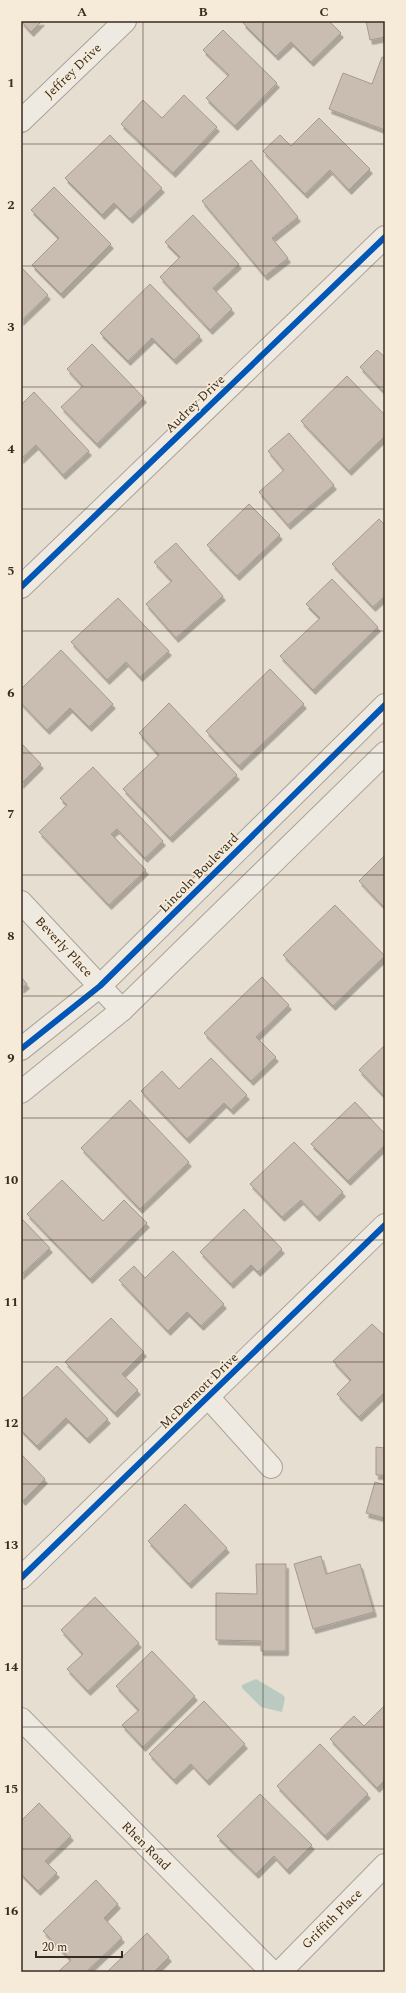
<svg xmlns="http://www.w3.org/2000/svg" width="406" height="1993" font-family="Spectral,serif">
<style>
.water{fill:#bbcac0}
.building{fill:#c9bcb1;stroke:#a69a8f;filter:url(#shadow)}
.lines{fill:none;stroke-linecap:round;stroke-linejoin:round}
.minor-casing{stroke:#aba398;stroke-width:24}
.minor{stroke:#eee9e1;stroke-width:22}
.cycleway-casing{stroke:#f5ebd8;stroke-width:8}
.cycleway{stroke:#0057b8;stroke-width:6}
.grid{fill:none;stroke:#3a2b21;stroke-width:1;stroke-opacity:0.55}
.labels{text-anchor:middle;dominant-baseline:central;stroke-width:3.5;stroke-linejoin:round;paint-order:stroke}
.street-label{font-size:13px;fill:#3a2b21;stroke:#f5ebd8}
.neatline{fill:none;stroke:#3a2b21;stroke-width:1.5}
.grid-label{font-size:13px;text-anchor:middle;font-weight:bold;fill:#3a2b21}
</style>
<defs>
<filter id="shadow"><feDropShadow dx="2.5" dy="4.5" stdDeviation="0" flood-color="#0004"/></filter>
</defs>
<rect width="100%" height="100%" fill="#e6ded0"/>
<polygon class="water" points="256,1679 283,1695 285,1698 282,1712 261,1707 242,1688 242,1685"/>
<g class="building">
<polygon points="21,21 42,21 31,32"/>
<polygon points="245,21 329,21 341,33 311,62 291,42 276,56 243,23"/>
<polygon points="366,21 385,21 385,37 370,40"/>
<polygon points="223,30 277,83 235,126 206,98 229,75 203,50"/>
<polygon points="382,57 385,58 385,130 329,109 343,73 372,84"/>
<polygon points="184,95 217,127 173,173 121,124 143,100 162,118"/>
<polygon points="319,118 370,169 349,190 330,170 305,194 263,151 280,135 291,146"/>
<polygon points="110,135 162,188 130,219 114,203 102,215 65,178"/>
<polygon points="251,160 298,217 272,238 288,258 265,276 202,201"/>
<polygon points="54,187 111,244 61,294 32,265 59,238 31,210"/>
<polygon points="193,215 239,264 213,288 232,309 210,330 160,277 180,257 165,242"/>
<polygon points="21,267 48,295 21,321"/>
<polygon points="150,284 200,336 174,360 152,338 128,361 100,333"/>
<polygon points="92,344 144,398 97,444 61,407 83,386 67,369"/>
<polygon points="377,350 385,357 385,393 360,367"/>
<polygon points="347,376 385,415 385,436 349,471 301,421"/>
<polygon points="34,392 89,451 63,475 36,445 21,459 21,405"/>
<polygon points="289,433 334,485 288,525 259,492 284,470 268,451"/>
<polygon points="249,504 280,535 237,576 207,545"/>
<polygon points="379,519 385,525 385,596 373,607 332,564"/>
<polygon points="176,543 223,596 176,638 146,604 172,581 154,562"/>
<polygon points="332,579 378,627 313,690 280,656 320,618 306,604"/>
<polygon points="118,598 169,651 140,677 126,662 107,680 71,642"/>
<polygon points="61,650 113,704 89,727 70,708 47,730 21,703 21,689"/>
<polygon points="270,669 304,704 239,766 206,731"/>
<polygon points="169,703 237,775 170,838 123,789 159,755 139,733"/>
<polygon points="21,743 41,764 21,784"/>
<polygon points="93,767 163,841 145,858 117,829 111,834 146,870 109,905 39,832 67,805 60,798"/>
<polygon points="385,855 385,908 359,881"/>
<polygon points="335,905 385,956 333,1006 283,955"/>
<polygon points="21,977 27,984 21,989"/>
<polygon points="262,977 289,1005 256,1037 276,1057 251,1081 204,1033"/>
<polygon points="385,1045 385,1097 359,1070"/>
<polygon points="211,1058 247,1095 231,1110 224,1103 187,1139 141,1091 162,1071 179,1089"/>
<polygon points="130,1100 189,1162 140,1209 81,1148"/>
<polygon points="355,1102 385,1134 385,1145 348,1181 311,1144"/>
<polygon points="294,1142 343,1192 317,1217 301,1200 282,1217 250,1184"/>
<polygon points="62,1180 103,1221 124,1200 147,1223 90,1279 27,1214"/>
<polygon points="244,1209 282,1249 258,1272 251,1265 231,1284 200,1252"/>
<polygon points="21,1218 50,1248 21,1275"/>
<polygon points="173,1251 224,1304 201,1326 187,1312 168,1331 119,1280 134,1266 145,1278"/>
<polygon points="111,1318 144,1352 122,1374 138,1390 115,1413 65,1362"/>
<polygon points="372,1324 385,1336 385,1392 359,1417 337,1394 351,1380 333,1361"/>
<polygon points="57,1366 108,1419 87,1439 66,1418 37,1446 21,1430 21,1400"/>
<polygon points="376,1447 385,1448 385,1475 376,1475"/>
<polygon points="21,1454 45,1479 23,1501 21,1499"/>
<polygon points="375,1482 385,1485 385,1518 366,1513"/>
<polygon points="185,1504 227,1548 189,1584 148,1541"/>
<polygon points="321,1556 326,1574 360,1564 374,1612 313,1629 294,1564"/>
<polygon points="256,1564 286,1564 286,1651 261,1651 261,1641 216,1640 216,1593 257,1594"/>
<polygon points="95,1597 139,1643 88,1691 67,1669 83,1654 61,1630"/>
<polygon points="152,1651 195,1696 143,1747 122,1725 139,1710 116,1686"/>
<polygon points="204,1701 245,1744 207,1781 191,1764 174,1780 149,1754"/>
<polygon points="384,1706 385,1780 377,1788 330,1739 354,1716 364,1726"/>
<polygon points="320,1744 368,1794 325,1836 277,1786"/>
<polygon points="260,1794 312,1845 287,1870 274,1856 256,1874 217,1836"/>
<polygon points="39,1803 71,1836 45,1861 57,1873 38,1891 21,1874 21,1821"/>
<polygon points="96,1880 118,1904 104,1918 122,1938 86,1972 58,1972 71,1960 43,1931"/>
<polygon points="147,1933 169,1957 154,1972 107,1972"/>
</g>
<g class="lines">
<g class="minor-casing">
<g id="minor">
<polyline points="21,121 125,21"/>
<polyline points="21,587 385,237"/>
<polyline points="21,902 122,1010"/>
<polyline points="21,1049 100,986 385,705"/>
<polyline points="21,1092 122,1010 385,753"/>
<polyline points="208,1397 271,1467"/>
<polyline points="21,1578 385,1225"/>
<polyline points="21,1719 272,1972"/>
<polyline points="280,1972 385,1865"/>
</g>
</g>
<use href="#minor" class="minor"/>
<g class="cycleway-casing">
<g id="cycleway">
<polyline points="21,587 385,237"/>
<polyline points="21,1049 100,986 385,705"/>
<polyline points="21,1578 385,1225"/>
</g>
</g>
<use href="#cycleway" class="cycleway"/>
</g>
<path class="grid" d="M 143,21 L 143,1972M 263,21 L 263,1972M 21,144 L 385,144M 21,266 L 385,266M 21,387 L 385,387M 21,509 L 385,509M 21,631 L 385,631M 21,753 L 385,753M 21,875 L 385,875M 21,996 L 385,996M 21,1118 L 385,1118M 21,1240 L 385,1240M 21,1362 L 385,1362M 21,1484 L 385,1484M 21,1606 L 385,1606M 21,1727 L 385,1727M 21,1849 L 385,1849"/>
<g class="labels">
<g class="street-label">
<text transform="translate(73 71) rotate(-44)">Jeffrey Drive</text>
<text transform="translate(195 404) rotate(-44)">Audrey Drive</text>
<text transform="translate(199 873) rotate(-45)">Lincoln Boulevard</text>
<text transform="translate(64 947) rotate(47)">Beverly Place</text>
<text transform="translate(199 1391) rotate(-44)">McDermott Drive</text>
<text transform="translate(146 1846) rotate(45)">Rhen Road</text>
<text transform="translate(332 1919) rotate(-45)">Griffith Place</text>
</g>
</g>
<rect width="406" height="1993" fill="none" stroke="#f5ebd8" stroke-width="44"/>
<path d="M36 1951v6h86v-6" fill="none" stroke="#3a2b21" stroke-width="2"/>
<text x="42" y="1951" font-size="12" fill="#3a2b21" stroke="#f5ebd8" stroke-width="3" paint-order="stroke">20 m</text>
<rect x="22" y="22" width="362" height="1949" class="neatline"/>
<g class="grid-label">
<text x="82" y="16">A</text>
<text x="203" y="16">B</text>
<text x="324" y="16">C</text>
<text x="11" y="87">1</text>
<text x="11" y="209">2</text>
<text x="11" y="331">3</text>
<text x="11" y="453">4</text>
<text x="11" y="575">5</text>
<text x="11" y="697">6</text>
<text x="11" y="818">7</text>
<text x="11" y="940">8</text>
<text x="11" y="1062">9</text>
<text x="11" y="1184">10</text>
<text x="11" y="1306">11</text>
<text x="11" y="1427">12</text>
<text x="11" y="1549">13</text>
<text x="11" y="1671">14</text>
<text x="11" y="1793">15</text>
<text x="11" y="1915">16</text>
</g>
</svg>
